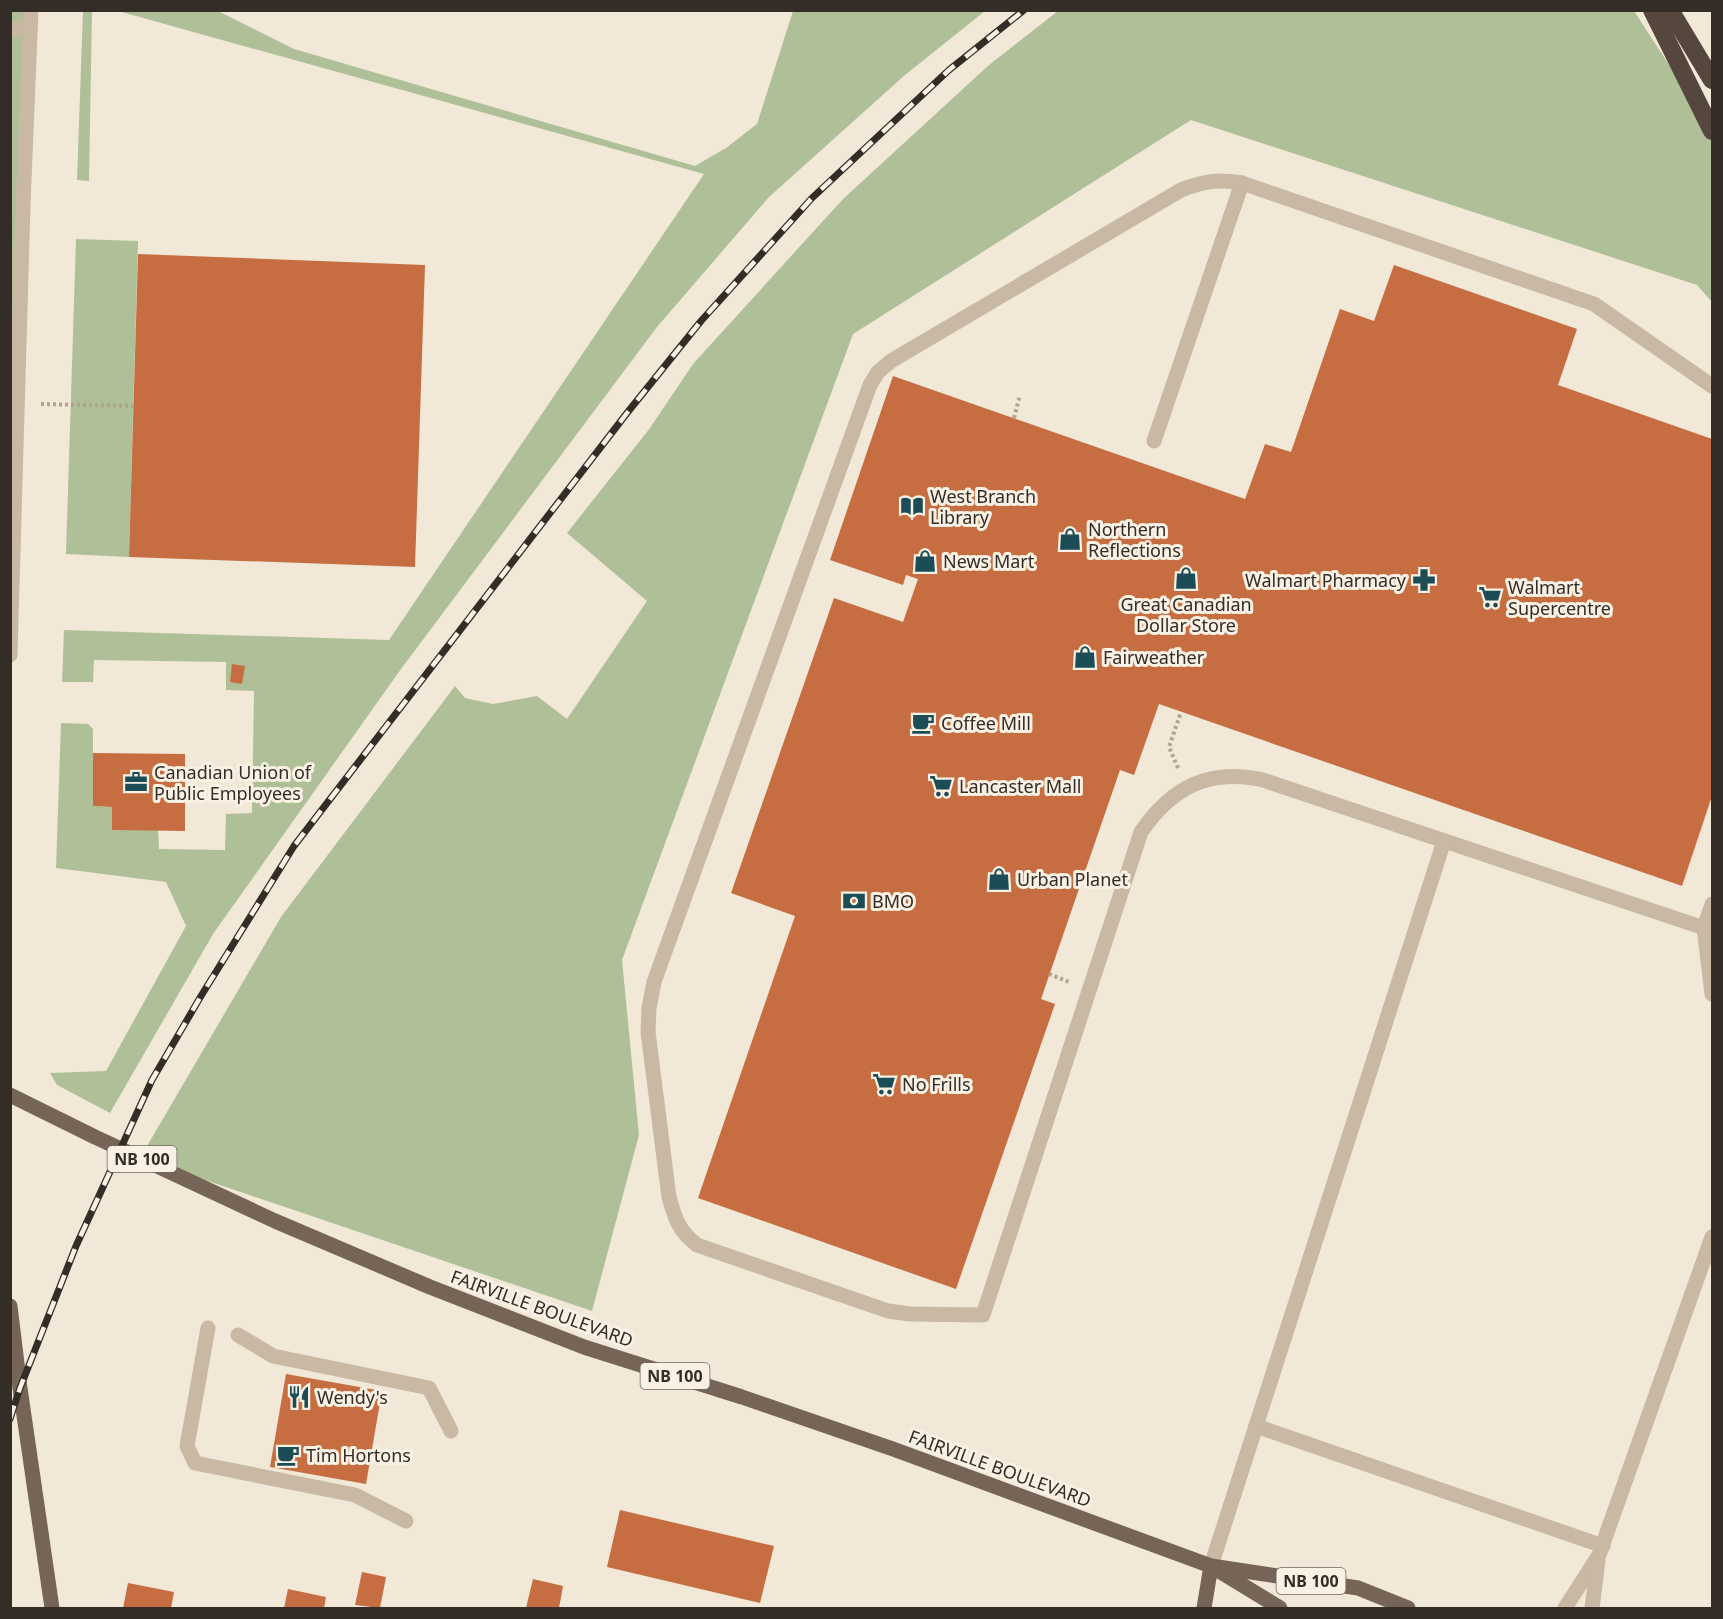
<svg xmlns="http://www.w3.org/2000/svg" width="1723" height="1619" font-family="'Noto Sans',sans-serif">
<style>
.green{fill:#afc098}
.building{fill:#c66e41}
.lines{fill:none;stroke-linecap:round;stroke-linejoin:round}
.path{stroke:#b4a28e;stroke-width:4;stroke-dasharray:3 3;stroke-linecap:butt}
.minor{stroke:#c9b8a4;stroke-width:15}
.major{stroke:#766457;stroke-width:15}
.highway{stroke:#55473d;stroke-width:18}
.rail-casing{stroke:#342c26;stroke-width:7}
.rail{stroke:#f9f1e4;stroke-width:4.5;stroke-dasharray:14;stroke-linecap:butt}
.labels{text-anchor:middle;dominant-baseline:central;stroke-width:6;stroke-linejoin:round;paint-order:stroke}
.shield{fill:#f9f1e4;stroke:#6f675f;stroke-width:1.5}
.shield-label{font-size:16px;font-weight:bold;fill:#342c26}
.poi-label{font-size:18px;fill:#342c26;stroke:#f9f1e4;text-anchor:start}
.street-label{font-size:18px;fill:#342c26;stroke:#f9f1e4}
</style>
<rect width="100%" height="100%" fill="#f1e8d8"/>
<g class="green">
<polygon points="31,10 11,655 10,11"/>
<polygon points="83,11 92,11 89,181 77,180"/>
<polygon points="118,11 218,11 294,49 695,166 726,148 757,124 793,11 985,11 905,75 769,197 657,327 401,669 213,934 110,1113 57,1085 50,1073 106,1071 186,926 166,882 56,868 61,723 88,724 93,729 93,806 112,807 158,830 159,849 225,850 226,814 252,813 254,691 226,690 226,662 94,660 93,682 62,682 64,630 389,640 704,174"/>
<polygon points="1058,11 1634,11 1712,131 1712,302 1697,285 1191,120 853,334 622,960 639,1135 592,1311 140,1158 281,917 455,686 465,698 493,704 537,696 567,719 647,601 567,533 650,428 693,364 843,199 989,65"/>
<polygon points="76,239 138,241 129,557 66,554"/>
</g>
<g class="building">
<polygon points="138,254 425,265 415,567 129,557"/>
<polygon points="1394,265 1577,329 1558,385 1712,439 1712,796 1682,886 1159,704 1134,775 1120,770 1041,999 1055,1004 956,1289 698,1198 795,916 731,893 834,598 903,622 918,579 906,575 903,585 830,560 893,376 1245,499 1265,444 1291,452 1340,309 1374,321"/>
<polygon points="232,664 245,666 242,684 230,682"/>
<polygon points="93,753 185,754 185,831 112,830 112,807 93,806"/>
<polygon points="286,1374 382,1391 366,1484 270,1467"/>
<polygon points="620,1510 774,1546 760,1603 607,1567"/>
<polygon points="362,1572 386,1577 380,1608 355,1605"/>
<polygon points="533,1579 563,1586 559,1608 526,1608"/>
<polygon points="128,1583 174,1592 171,1608 123,1608"/>
<polygon points="288,1589 326,1597 324,1608 284,1608"/>
</g>
<g class="lines">
<g class="path">
<polyline points="41,404 134,406"/>
<polyline points="1014,418 1020,395"/>
<polyline points="1178,768 1169,747 1181,712"/>
<polyline points="1049,974 1069,982"/>
</g>
<g class="minor">
<polyline points="10,29 29,28"/>
<polyline points="1154,441 1242,183"/>
<polyline points="10,655 23,205 31,10"/>
<polyline points="1712,904 1704,928 1712,994"/>
<path d="M 1704,928 L 1263,780 C 1209,768 1172,787 1141,832 L 983,1315 L 910,1314 L 888,1311 L 697,1245 C 679,1231 675,1219 669,1197 L 648,1032 L 649,1008 L 654,982 L 870,385 L 878,372 L 891,361 L 1181,190 C 1204,181 1217,179 1242,183 L 1594,304 L 1712,386"/>
<polyline points="208,1328 187,1446 195,1463 355,1495 406,1521"/>
<polyline points="238,1335 273,1356 429,1388 451,1431"/>
<polyline points="1256,1426 1603,1546"/>
<polyline points="1211,1566 1444,841"/>
<polyline points="1565,1608 1599,1555 1712,1237"/>
<polyline points="1592,1608 1598,1561"/>
</g>
<g class="major">
<polyline points="10,1095 95,1137 275,1221 430,1287 584,1347 742,1397 893,1449 1211,1566 1358,1588 1408,1608"/>
<polyline points="10,1306 20,1388 52,1608"/>
<polyline points="1216,1569 1280,1608"/>
<polyline points="1204,1608 1211,1566"/>
</g>
<g class="highway">
<polyline points="1652,10 1712,131"/>
<polyline points="1670,10 1712,80"/>
</g>
<g class="rail-casing">
<polyline id="rail" points="10,1419 20,1388 76,1246 152,1080 201,996 294,846 627,413 701,321 812,198 949,70 1024,10"/>
</g>
<use href="#rail" class="rail"/>
</g>
<defs>
<g id="library-bare" transform="scale(1.8)"><path d="M-6-4Q-3-5.5-.7-3.5V5Q-3 3-6 4ZM6-4Q3-5.5 .7-3.5V5Q3 3 6 4Z" fill="#1c4c55" stroke="#f9f1e4" stroke-width="2.5" paint-order="stroke"/></g>
<g id="shop-bare" transform="scale(1.8)"><path d="M-5-2.5h2.3a2.7 3.5 0 0 1 5.4 0H5L5.5 6h-11ZM-1.5-2.5h3a1.5 2.3 0 0 0-3 0Z" fill="#1c4c55" stroke="#f9f1e4" stroke-width="2.5" paint-order="stroke"/></g>
<g id="pharmacy-bare" transform="scale(1.8)"><path d="M-2-6h4v4h4v4h-4v4h-4v-4h-4v-4h4Z" fill="#1c4c55" stroke="#f9f1e4" stroke-width="2.5" paint-order="stroke"/></g>
<g id="supermarket-bare" transform="scale(1.8)"><path d="M-6-5.5h2.5l.6 2H6L4.5 2H-2.5L-4.4-4H-6ZM-1.5 3.2a1.3 1.3 0 1 0 .1 0ZM3 3.2a1.3 1.3 0 1 0 .1 0Z" fill="#1c4c55" stroke="#f9f1e4" stroke-width="2.5" paint-order="stroke"/></g>
<g id="cafe-bare" transform="scale(1.8)"><path d="M-5.5-4.5H6V0H3Q3 3.5 0 3.5H-2.5Q-5.5 3.5-5.5 0ZM3-3.2v2h1.7v-2ZM-6 4.5H4V6H-6Z" fill="#1c4c55" stroke="#f9f1e4" stroke-width="2.5" paint-order="stroke"/></g>
<g id="office-bare" transform="scale(1.8)"><path d="M-6-3h4V-5.5h4V-3h4V5H-6ZM-1-4.5V-3h2v-1.5ZM-6 0V1H6V0Z" fill="#1c4c55" stroke="#f9f1e4" stroke-width="2.5" paint-order="stroke"/></g>
<g id="bank-bare" transform="scale(1.8)"><path d="M-6-4H6V4H-6ZM0-2.3a2.3 2.3 0 1 0 0 4.6a2.3 2.3 0 1 0 0-4.6Z" fill="#1c4c55" stroke="#f9f1e4" stroke-width="2.5" paint-order="stroke"/></g>
<g id="restaurant-bare" transform="scale(1.8)"><path d="M-5-6h1v4h1v-4h1v4h1v-4h1v5L-1.5 .5V6h-2V.5L-5-1ZM5-6V6H3V1.5H1.5Q1.5-4 5-6Z" fill="#1c4c55" stroke="#f9f1e4" stroke-width="2.5" paint-order="stroke"/></g>
</defs>
<g fill-rule="evenodd">
<use href="#library-bare" x="912" y="506"/>
<use href="#shop-bare" x="1070" y="539"/>
<use href="#shop-bare" x="925" y="561"/>
<use href="#shop-bare" x="1186" y="578"/>
<use href="#pharmacy-bare" x="1424" y="580"/>
<use href="#supermarket-bare" x="1490" y="597"/>
<use href="#shop-bare" x="1085" y="657"/>
<use href="#cafe-bare" x="923" y="723"/>
<use href="#office-bare" x="136" y="782"/>
<use href="#supermarket-bare" x="941" y="786"/>
<use href="#shop-bare" x="999" y="879"/>
<use href="#bank-bare" x="854" y="901"/>
<use href="#supermarket-bare" x="884" y="1084"/>
<use href="#restaurant-bare" x="299" y="1397"/>
<use href="#cafe-bare" x="288" y="1455"/>
</g>
<g class="labels">
<g class="shield">
<rect x="107.5" y="1146" width="69" height="26" rx="4.5"/>
<rect x="640.5" y="1363" width="69" height="26" rx="4.5"/>
<rect x="1276.5" y="1568" width="69" height="26" rx="4.5"/>
</g>
<g class="shield-label">
<text x="142" y="1159">NB 100</text>
<text x="675" y="1376">NB 100</text>
<text x="1311" y="1581">NB 100</text>
</g>
<g class="poi-label">
<text x="930" y="496">West Branch<tspan x="930" dy="21">Library</tspan></text>
<text x="1088" y="529">Northern<tspan x="1088" dy="21">Reflections</tspan></text>
<text x="943" y="561">News Mart</text>
<text x="1406" y="580" text-anchor="end">Walmart Pharmacy</text>
<text x="1508" y="587">Walmart<tspan x="1508" dy="21">Supercentre</tspan></text>
<text x="1186" y="604" text-anchor="middle">Great Canadian<tspan x="1186" dy="21">Dollar Store</tspan></text>
<text x="1103" y="657">Fairweather</text>
<text x="941" y="723">Coffee Mill</text>
<text x="154" y="772">Canadian Union of<tspan x="154" dy="21">Public Employees</tspan></text>
<text x="959" y="786">Lancaster Mall</text>
<text x="1017" y="879">Urban Planet</text>
<text x="872" y="901">BMO</text>
<text x="902" y="1084">No Frills</text>
<text x="317" y="1397">Wendy's</text>
<text x="306" y="1455">Tim Hortons</text>
</g>
<g class="street-label">
<text transform="translate(542 1308) rotate(20)">FAIRVILLE BOULEVARD</text>
<text transform="translate(1000 1468) rotate(20)">FAIRVILLE BOULEVARD</text>
</g>
</g>
<rect width="1723" height="1619" fill="none" stroke="#342c26" stroke-width="24"/>
</svg>
